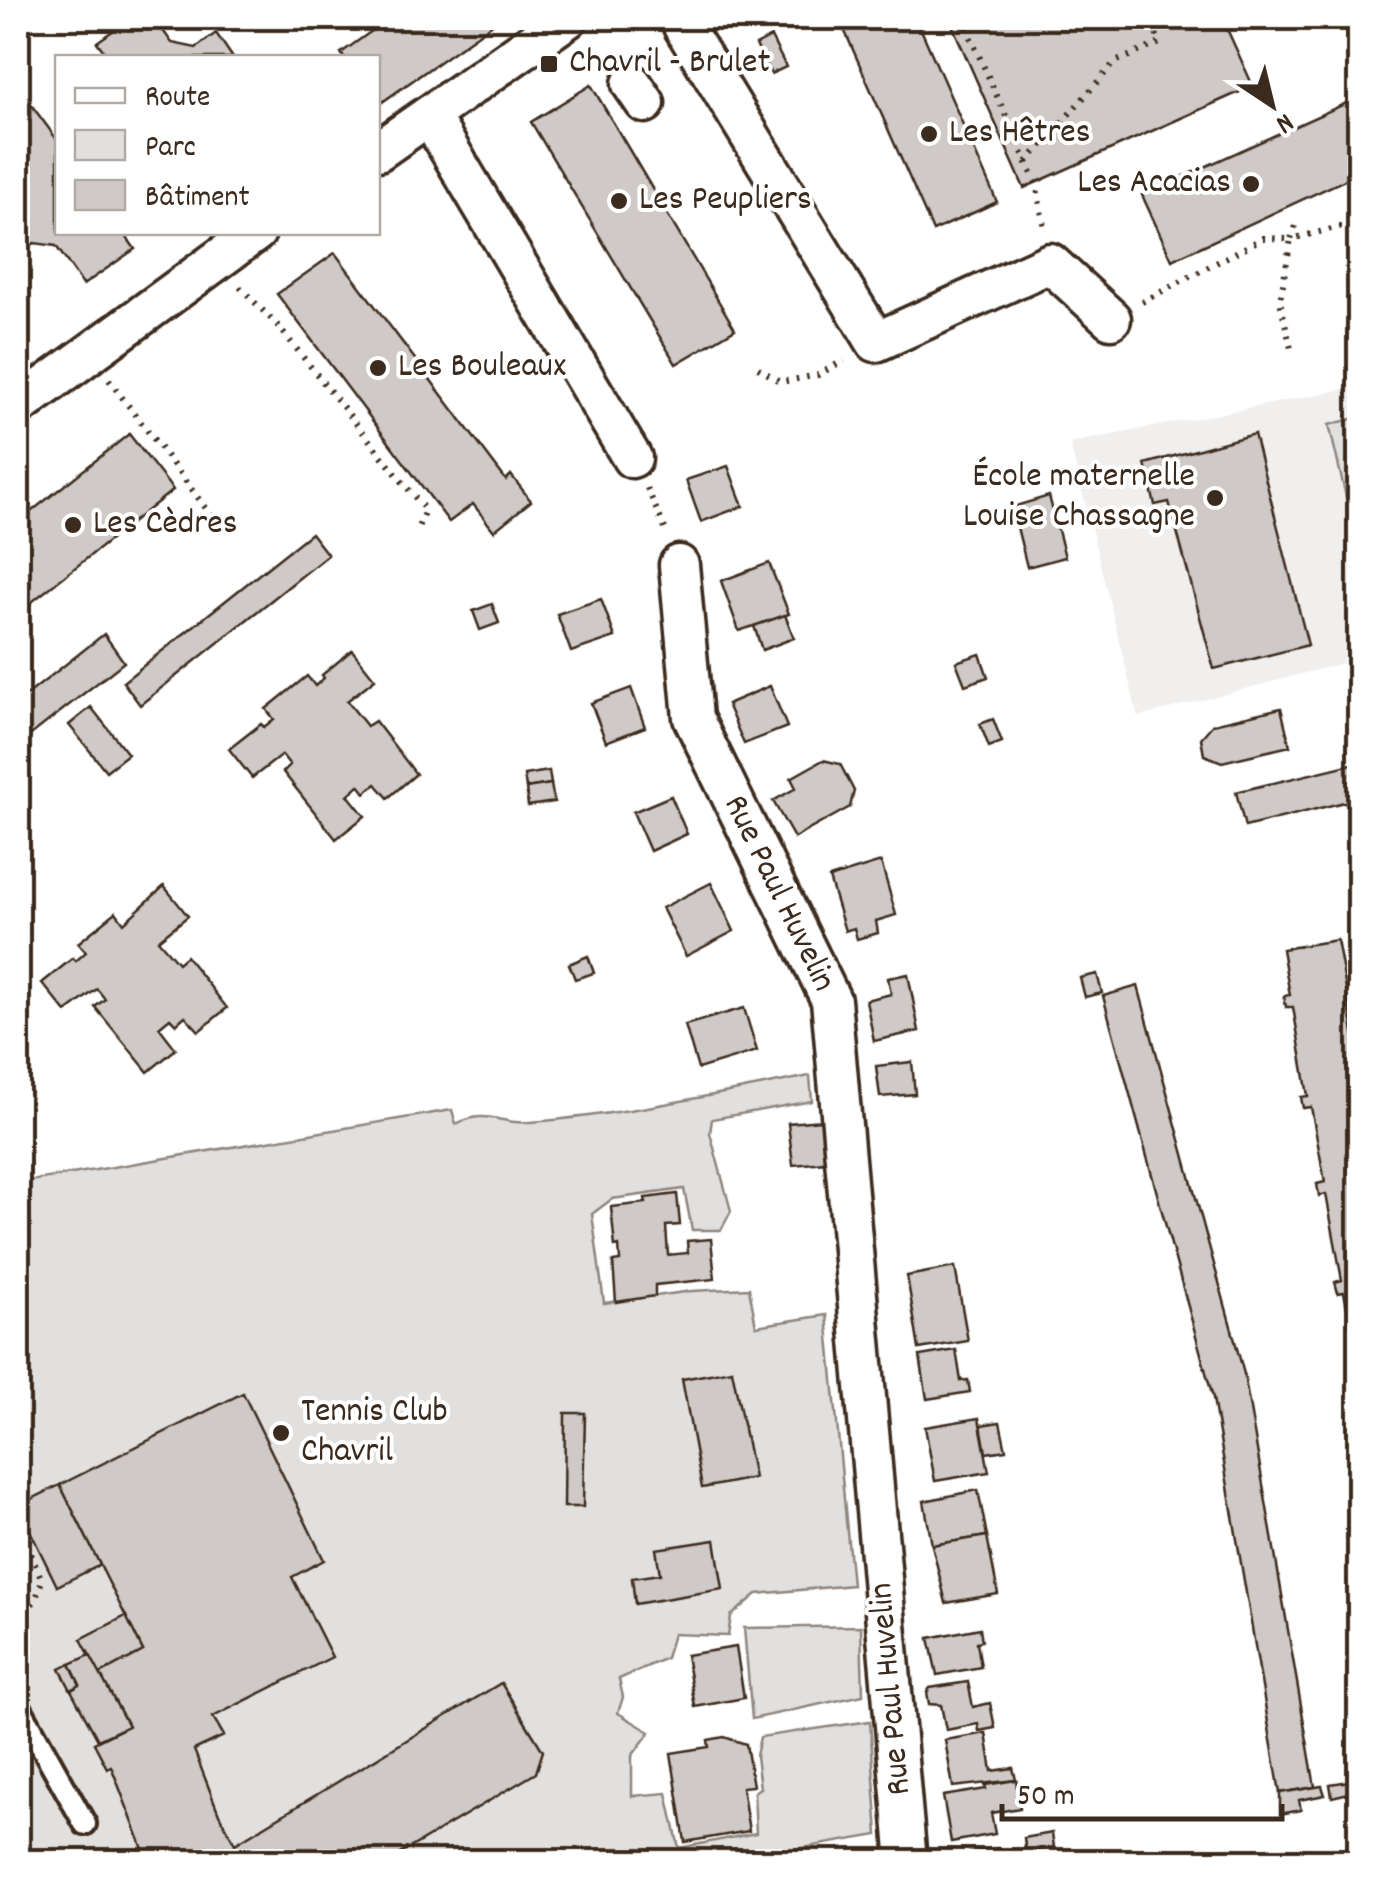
<svg xmlns="http://www.w3.org/2000/svg" width="1377" height="1879" font-family="Dekko,sans-serif">
<style>
.built{fill:#f1efee}
.green{fill:#e2e0de;stroke:#8e857e;stroke-width:2.5}
.building{fill:#cfcac7;stroke:#3b2a1e;stroke-width:2.5}
.lines{fill:none;stroke-linecap:round;stroke-linejoin:round}
.service-casing{stroke:#3b2a1e;stroke-width:28}
.minor-casing{stroke:#3b2a1e;stroke-width:45}
.path{stroke:#3b2a1e;stroke-width:6;stroke-dasharray:2.5 8;stroke-linecap:butt}
.service{stroke:#fff;stroke-width:20}
.minor{stroke:#fff;stroke-width:38}
.poi-dot{fill:#3b2a1e;stroke:#fff;stroke-width:4}
.labels{text-anchor:middle;dominant-baseline:central;stroke-width:8;stroke-linejoin:round;paint-order:stroke}
.poi-label{font-size:35px;fill:#3b2a1e;stroke:#fff;text-anchor:start}
.street-label{font-size:35px;fill:#3b2a1e;stroke:#fff}
</style>
<rect width="100%" height="100%" fill="#fff"/>
<filter id="ink" filterUnits="userSpaceOnUse"><feTurbulence type="fractalNoise" baseFrequency=".01" numOctaves="2"/><feDisplacementMap in="SourceGraphic" scale="20" xChannelSelector="R" yChannelSelector="G"/><feConvolveMatrix kernelMatrix="1 2 1 2 8 2 1 2 1" color-interpolation-filters="sRGB"/></filter>
<g filter="url(#ink)">
<polygon class="built" points="1356,387 1359,417 1329,425 1359,552 1359,659 1138,717 1070,443"/>
<g class="green">
<polygon points="1359,417 1360,417 1359,552 1329,425"/>
<path d="M 810,1076 L 812,1101 L 712,1119 L 710,1133 L 731,1211 L 721,1230 L 692,1230 L 684,1189 L 612,1199 L 592,1214 L 604,1303 L 692,1291 L 749,1288 L 756,1326 L 827,1315 L 852,1585 L 757,1594 L 731,1616 L 728,1636 L 673,1634 L 666,1658 L 619,1679 L 623,1697 L 618,1713 L 650,1732 L 632,1756 L 632,1796 L 667,1793 L 679,1848 L 756,1833 L 754,1792 L 760,1788 L 756,1756 L 760,1737 L 870,1721 L 878,1835 L 721,1862 L 18,1861 L 18,1183 L 452,1110 L 456,1124 C 490,1108 497,1125 530,1122 C 623,1115 717,1094 810,1076 Z"/>
<polygon points="861,1626 863,1695 752,1719 744,1628"/>
</g>
<g class="building">
<polygon points="131,18 154,18 172,43 196,48 216,33 233,58 109,58 97,42"/>
<polygon points="390,18 501,18 378,105 378,58 344,58 341,53"/>
<polygon points="839,18 916,18 997,202 933,231"/>
<polygon points="949,18 1222,18 1253,86 1024,188"/>
<polygon points="771,37 786,67 771,74 756,45"/>
<polygon points="591,85 735,329 676,364 531,122"/>
<polygon points="24,95 58,141 58,232 123,232 135,249 83,285 56,246 34,243 27,247 18,234 18,100"/>
<polygon points="1360,97 1360,173 1172,260 1142,195"/>
<polygon points="335,253 506,480 511,475 531,501 494,531 473,504 449,522 277,294"/>
<polygon points="129,434 173,490 18,613 18,522"/>
<polygon points="1254,434 1308,645 1214,669 1169,502 1155,505 1145,464"/>
<polygon points="728,466 743,506 701,522 686,480"/>
<polygon points="1049,496 1065,557 1027,567 1012,507"/>
<polygon points="311,533 328,555 140,705 123,682"/>
<polygon points="769,563 789,614 739,631 721,581"/>
<polygon points="601,599 615,637 571,652 557,614"/>
<polygon points="492,604 499,623 480,630 473,611"/>
<polygon points="785,615 794,638 762,650 754,626"/>
<polygon points="104,634 124,662 18,745 18,702"/>
<polygon points="352,650 375,679 347,701 367,726 375,721 416,774 388,798 376,784 365,793 359,785 348,795 365,816 336,839 283,772 290,765 282,755 252,778 229,749 261,724 264,727 274,719 266,709 307,676 315,686 324,678 322,675"/>
<polygon points="980,654 988,677 965,685 956,662"/>
<polygon points="770,686 787,727 744,744 727,704"/>
<polygon points="631,688 645,727 606,742 591,703"/>
<polygon points="91,707 128,754 106,771 69,725"/>
<polygon points="1281,708 1290,746 1222,762 1204,755 1201,738 1213,724"/>
<polygon points="993,719 1002,742 989,747 980,724"/>
<polygon points="823,760 840,764 854,791 850,807 794,838 773,801 796,788 791,778"/>
<polygon points="1360,762 1360,798 1245,827 1236,792"/>
<polygon points="549,771 551,784 526,788 524,775"/>
<polygon points="551,784 554,802 528,806 526,788"/>
<polygon points="671,796 687,834 650,851 633,812"/>
<polygon points="881,862 896,915 876,921 878,933 857,939 854,928 845,931 829,878"/>
<polygon points="711,883 734,931 686,956 662,908"/>
<polygon points="164,886 188,916 158,940 178,963 186,956 227,1008 199,1031 185,1016 176,1024 170,1018 159,1027 176,1049 148,1072 95,1007 105,999 97,989 66,1012 42,983 73,958 76,961 86,952 78,943 116,912 124,923"/>
<polygon points="1337,940 1360,1065 1360,1380 1353,1382 1351,1370 1358,1368 1344,1292 1338,1293 1335,1282 1342,1280 1326,1194 1319,1196 1317,1184 1325,1182 1311,1107 1303,1108 1301,1097 1308,1096 1293,1007 1286,1007 1284,996 1290,995 1282,949"/>
<polygon points="588,956 594,973 575,979 569,964"/>
<polygon points="908,974 919,1031 874,1041 866,1000 891,994 888,978"/>
<polygon points="1097,974 1102,993 1085,997 1080,978"/>
<polygon points="1138,986 1244,1374 1315,1787 1280,1793 1213,1398 1103,996"/>
<polygon points="744,1008 757,1051 698,1069 685,1025"/>
<polygon points="912,1062 915,1094 880,1097 876,1066"/>
<polygon points="821,1120 825,1162 793,1165 788,1123"/>
<polygon points="677,1194 680,1225 666,1226 668,1255 688,1253 687,1241 711,1239 715,1279 655,1285 655,1296 616,1302 613,1262 620,1261 619,1246 615,1247 611,1207 646,1203 645,1198"/>
<polygon points="955,1267 968,1341 919,1349 907,1276"/>
<polygon points="956,1350 961,1381 968,1380 970,1392 927,1399 920,1356"/>
<polygon points="732,1370 754,1478 702,1488 682,1379"/>
<polygon points="243,1393 324,1560 292,1577 332,1657 213,1717 224,1736 194,1750 219,1814 235,1844 501,1683 543,1751 536,1773 386,1862 148,1862 111,1766 107,1768 94,1743 128,1726 100,1674 143,1651 60,1485"/>
<polygon points="565,1413 585,1413 583,1507 564,1507"/>
<polygon points="979,1418 989,1472 935,1481 925,1427"/>
<polygon points="1000,1422 1006,1450 986,1453 981,1425"/>
<polygon points="60,1485 100,1565 57,1586 18,1506"/>
<polygon points="978,1490 987,1536 932,1545 924,1501"/>
<polygon points="987,1536 998,1594 946,1603 932,1545"/>
<polygon points="715,1540 723,1589 635,1604 632,1578 660,1574 656,1549"/>
<polygon points="126,1616 143,1651 100,1674 81,1639"/>
<polygon points="980,1628 982,1641 977,1642 981,1667 937,1675 929,1638"/>
<polygon points="736,1647 744,1698 695,1707 686,1655"/>
<polygon points="90,1655 128,1726 98,1740 71,1690 80,1685 70,1664"/>
<polygon points="70,1664 80,1685 71,1690 60,1669"/>
<polygon points="968,1682 973,1707 990,1703 995,1728 979,1731 978,1724 946,1730 941,1705 929,1704 927,1692 930,1688"/>
<polygon points="986,1733 992,1771 1013,1768 1016,1780 953,1787 945,1740"/>
<polygon points="724,1737 746,1744 753,1786 742,1787 749,1831 685,1842 671,1753 709,1747 708,1740"/>
<polygon points="1016,1780 1020,1808 991,1813 995,1834 951,1842 943,1796 986,1789 985,1785"/>
<polygon points="1350,1781 1353,1792 1332,1797 1330,1784"/>
<polygon points="1322,1786 1325,1795 1299,1800 1301,1810 1280,1814 1280,1793"/>
<polygon points="1052,1833 1054,1847 1026,1853 1024,1838"/>
<polygon points="1000,1848 1002,1862 952,1862 951,1856"/>
</g>
<g class="lines">
<g class="service-casing">
<polyline id="service" points="18,1704 85,1824"/>
</g>
<g class="minor-casing">
<g id="minor">
<polyline points="681,18 683,26 876,342 1050,263 1111,319"/>
<polyline points="632,84 645,103"/>
<polyline points="430,117 632,458"/>
<polyline points="378,151 568,18"/>
<polyline points="18,406 256,232"/>
<polyline points="679,565 693,718 831,1000 907,1862"/>
</g>
</g>
<g class="path">
<polyline points="962,18 1036,183 1044,227"/>
<polyline points="1027,162 1115,62 1160,43 1154,29"/>
<polyline points="1295,226 1291,239 1360,222"/>
<polyline points="240,287 279,327 425,510 417,530"/>
<polyline points="1142,302 1263,238 1291,239 1280,301 1292,353"/>
<polyline points="758,368 781,382 818,375 844,360"/>
<polyline points="109,380 220,527"/>
<polyline points="647,488 666,531"/>
<polyline points="18,1525 42,1580 36,1599 18,1624"/>
</g>
<use href="#service" class="service"/>
<use href="#minor" class="minor"/>
</g>
</g>
<g class="poi-dot">
<rect x="539" y="54" width="20" height="20" rx="5"/>
<circle cx="929" cy="134" r="10"/>
<circle cx="1251" cy="184" r="10"/>
<circle cx="619" cy="201" r="10"/>
<circle cx="378" cy="368" r="10"/>
<circle cx="1215" cy="498" r="10"/>
<circle cx="73" cy="525" r="10"/>
<circle cx="281" cy="1433" r="10"/>
</g>
<g class="labels">
<g class="poi-label">
<text x="569" y="64">Chavril - Brulet</text>
<text x="949" y="134">Les Hêtres</text>
<text x="1231" y="184" text-anchor="end">Les Acacias</text>
<text x="639" y="201">Les Peupliers</text>
<text x="398" y="368">Les Bouleaux</text>
<text x="1195" y="478" text-anchor="end">École maternelle<tspan x="1195" dy="40">Louise Chassagne</tspan></text>
<text x="93" y="525">Les Cèdres</text>
<text x="301" y="1413">Tennis Club<tspan x="301" dy="40">Chavril</tspan></text>
</g>
<g class="street-label">
<text transform="translate(778 894) rotate(64)">Rue Paul Huvelin</text>
<text transform="translate(892 1689) rotate(-95)">Rue Paul Huvelin</text>
</g>
</g>
<rect width="1377" height="1879" fill="none" stroke="#fff" stroke-width="60"/>
<rect x="30" y="30" width="1317" height="1819" fill="none" stroke="#3b2a1e" stroke-width="4" filter="url(#ink)"/>
<rect x="55" y="55" width="325" height="180" fill="#ffffff" stroke="#b1aaa5" stroke-width="2.5"/>
<rect x="75" y="88" width="50" height="15" fill="#ffffff" stroke="#b1aaa5" stroke-width="2.5"/>
<text x="145" y="105" font-size="30" fill="#3b2a1e">Route</text>
<rect x="75" y="130" width="50" height="30" fill="#e2e0de" stroke="#b1aaa5" stroke-width="2.5"/>
<text x="145" y="155" font-size="30" fill="#3b2a1e">Parc</text>
<rect x="75" y="180" width="50" height="30" fill="#cfcac7" stroke="#b1aaa5" stroke-width="2.5"/>
<text x="145" y="205" font-size="30" fill="#3b2a1e">Bâtiment</text>
<g transform="translate(1272 105) rotate(145)" stroke="#ffffff" stroke-width="8" paint-order="stroke">
<path d="M0-8L18 38L0 25L-18 38Z" fill="#3b2a1e"/>
<text y="-15" font-size="28" font-weight="bold" text-anchor="middle" fill="#3b2a1e">N</text>
</g>
<path d="M1002 1804v15h280v-15" fill="none" stroke="#3b2a1e" stroke-width="5"/>
<text x="1017" y="1804" font-size="30" fill="#3b2a1e" stroke="#ffffff" stroke-width="8" paint-order="stroke">50 m</text>
</svg>
